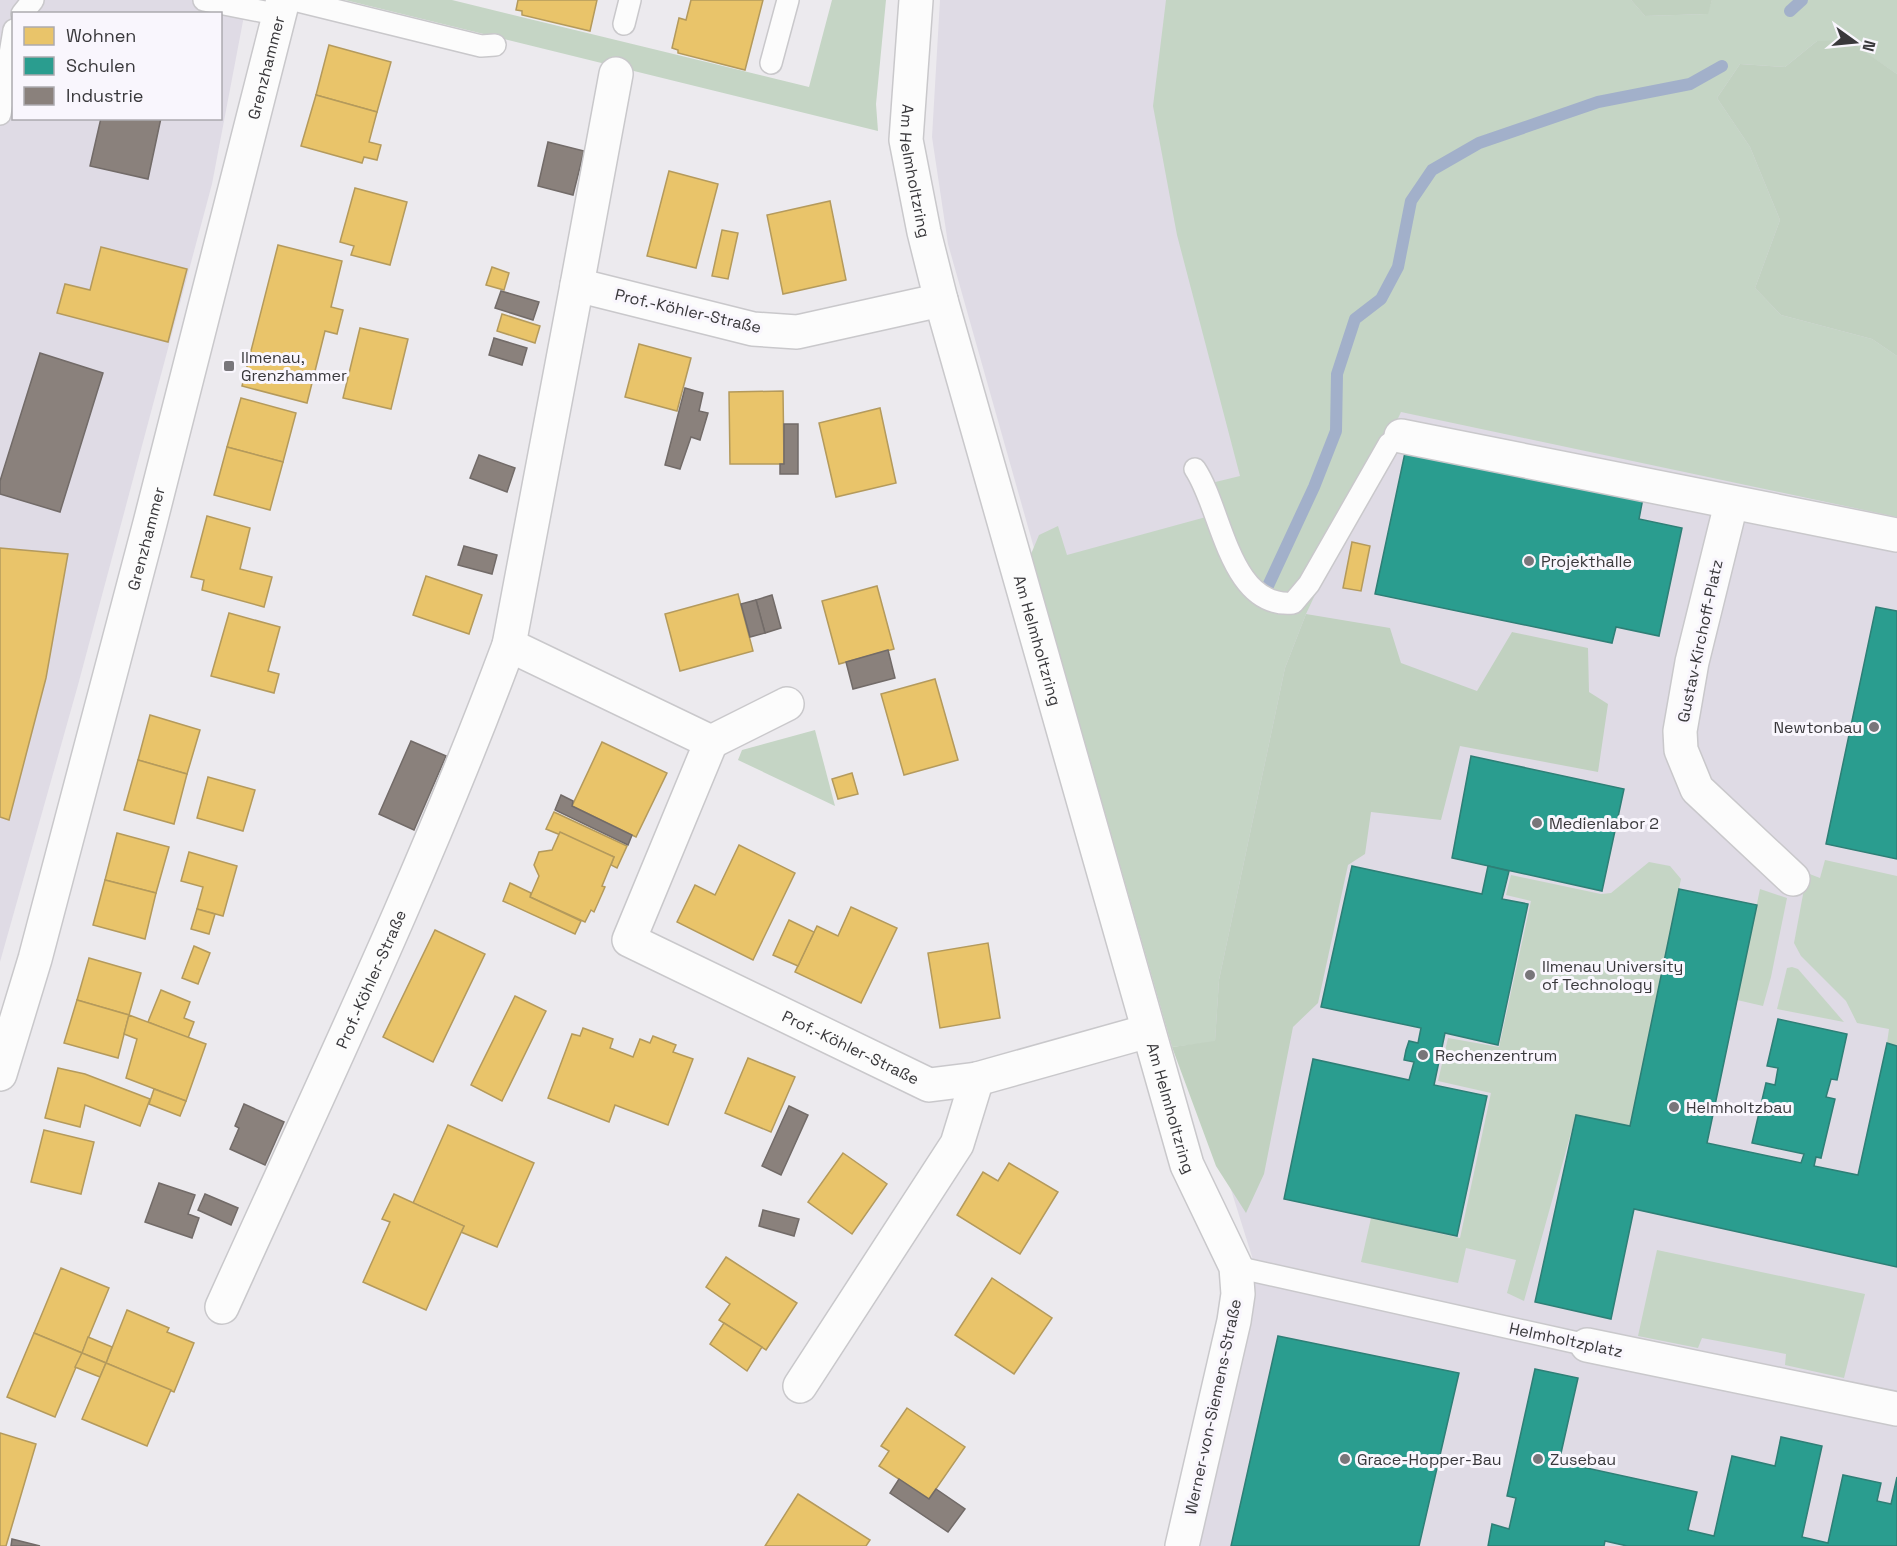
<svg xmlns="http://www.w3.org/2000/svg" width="1897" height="1546" font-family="'Space Grotesk',sans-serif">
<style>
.built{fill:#dfdbe5;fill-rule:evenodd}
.green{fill:#c5d5c5}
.forest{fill:#c1d1c0}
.homes{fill:#e9c46a;stroke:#b49a5c;stroke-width:1.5}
.schools{fill:#2a9d8f;stroke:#2e7f76;stroke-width:1.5}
.industry{fill:#8a817c;stroke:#726b68;stroke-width:1.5}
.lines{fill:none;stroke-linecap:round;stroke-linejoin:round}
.stream{stroke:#a2b0ca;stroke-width:12}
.service-casing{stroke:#c9c8cb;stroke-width:24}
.minor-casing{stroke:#c9c8cb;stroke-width:36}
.secondary-casing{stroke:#c9c8cb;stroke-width:36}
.service{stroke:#fcfcfc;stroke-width:21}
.minor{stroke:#fcfcfc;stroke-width:33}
.secondary{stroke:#fcfcfc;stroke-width:33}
.poi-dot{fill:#78767a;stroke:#f9f6fd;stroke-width:2}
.labels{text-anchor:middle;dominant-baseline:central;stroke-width:6;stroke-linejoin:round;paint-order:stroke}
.street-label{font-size:16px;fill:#39383b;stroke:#f9f6fd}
.poi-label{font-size:16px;fill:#39383b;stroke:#f9f6fd;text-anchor:start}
</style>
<rect width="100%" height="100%" fill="#eceaee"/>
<g class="built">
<path d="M 0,0 L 247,0 L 212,184 L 78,685 L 0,962 ZM 14,14 L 220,14 L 220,118 L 14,118 Z"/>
<polygon points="940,0 1897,0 1897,1546 1197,1546 1253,1316 1254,1263 1073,686 948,244 932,137"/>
</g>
<g class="green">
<polygon points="345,0 452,0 809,87 832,0 886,0 876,104 878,131"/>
<polygon points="1166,0 1631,0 1645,16 1707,14 1712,0 1897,0 1897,74 1848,41 1817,41 1785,67 1740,64 1717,98 1750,147 1780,220 1755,288 1781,315 1872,339 1897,356 1897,517 1401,412 1306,614 1285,668 1219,980 1215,1042 1172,1047 1031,554 1039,535 1058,526 1067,555 1206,517 1199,486 1240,476 1177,235 1153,106"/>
<polygon points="815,730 835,806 738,760 742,750"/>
<polygon points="1825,860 1897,876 1897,1046 1887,1043 1889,1029 1857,1023 1846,1001 1801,956 1794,943 1807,873 1820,878"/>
<polygon points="1649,862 1670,866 1681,879 1630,1126 1576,1115 1524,1301 1507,1293 1516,1260 1466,1248 1458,1283 1361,1262 1371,1218 1460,1238 1491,1093 1438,1081 1448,1038 1499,1047 1531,901 1506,895 1511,875 1601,894 1611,893"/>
<polygon points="1760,889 1787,898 1771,977 1763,1006 1737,1000"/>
<polygon points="1792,967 1798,969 1844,1022 1777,1009 1787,968"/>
<polygon points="1657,1250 1865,1294 1844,1378 1785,1365 1786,1354 1702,1338 1698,1348 1638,1336"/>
</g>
<g class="forest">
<polygon points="1631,0 1712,0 1708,14 1645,16"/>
<polygon points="1848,40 1897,74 1897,356 1872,339 1781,315 1755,288 1780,220 1750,147 1717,98 1740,64 1785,67 1817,41"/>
<polygon points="1306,614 1390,628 1401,663 1477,691 1512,632 1588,648 1589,692 1608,704 1598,772 1460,746 1441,820 1371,812 1365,854 1348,865 1318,1003 1293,1027 1264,1174 1246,1213 1216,1166 1172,1047 1215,1041 1219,980 1285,668"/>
</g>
<g class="homes">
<polygon points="518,0 597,0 590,31 522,15 522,11 516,10"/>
<polygon points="691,0 763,0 745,70 678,53 678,50 672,48 679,18 686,20"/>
<polygon points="329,45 391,62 377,112 316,95"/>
<polygon points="316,95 377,112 369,142 381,145 377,160 364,157 362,163 301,146"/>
<polygon points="669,171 718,184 696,268 647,256"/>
<polygon points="355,188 407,202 390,265 351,255 354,246 340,242"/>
<polygon points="830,201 846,280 783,294 767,215"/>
<polygon points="722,230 738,233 728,279 712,276"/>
<polygon points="278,245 342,261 331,307 343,310 337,334 325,331 307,403 242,386"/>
<polygon points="101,247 187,269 168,342 57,313 65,284 90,290"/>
<polygon points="492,267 509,273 504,290 486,285"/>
<polygon points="502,314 540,326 535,343 497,331"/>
<polygon points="360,328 408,339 391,409 343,398"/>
<polygon points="639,344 691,358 677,411 625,397"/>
<polygon points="783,391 784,464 730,464 729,392"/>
<polygon points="241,398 296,413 283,462 227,447"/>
<polygon points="880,408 896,483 836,497 819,423"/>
<polygon points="227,447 283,462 270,510 214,495"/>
<polygon points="207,516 250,528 240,569 272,577 264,607 202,590 204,580 191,577"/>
<polygon points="1352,542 1370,546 1361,591 1343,588"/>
<polygon points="0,548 68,554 46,678 9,820 0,817"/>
<polygon points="426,576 482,595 469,634 413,615"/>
<polygon points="877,586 894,649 839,664 822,601"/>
<polygon points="738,594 753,651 680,671 665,614"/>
<polygon points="229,613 280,627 268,671 279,674 274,693 211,676"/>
<polygon points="935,679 958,760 904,775 881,694"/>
<polygon points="150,715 200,730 187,774 138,760"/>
<polygon points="602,742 667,773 636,837 572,806"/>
<polygon points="138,760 187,774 174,824 124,810"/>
<polygon points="852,773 858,794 838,799 832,779"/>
<polygon points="208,777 255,790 243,831 197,818"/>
<polygon points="554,812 627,846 617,868 611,865 614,857 546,829"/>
<polygon points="560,832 614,857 602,886 605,887 594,912 591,910 585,922 530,897 539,876 534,865 539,852 552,850"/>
<polygon points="117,833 169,847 156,893 105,880"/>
<polygon points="739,845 795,873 753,960 677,922 695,885 715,895"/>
<polygon points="189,852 237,866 223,916 197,909 203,887 181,881"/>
<polygon points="105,880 156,893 145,939 93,925"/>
<polygon points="510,883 531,893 530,897 581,921 575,934 503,901"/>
<polygon points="851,907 897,928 861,1003 795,972 817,926 838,936"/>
<polygon points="197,909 215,914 209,934 191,929"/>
<polygon points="789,920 814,932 798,966 773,955"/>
<polygon points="435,930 485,954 433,1062 383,1037"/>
<polygon points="988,943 1000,1018 940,1028 928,953"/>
<polygon points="194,946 210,953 198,984 182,978"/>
<polygon points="89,958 141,973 129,1015 77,1000"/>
<polygon points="161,990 190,1002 184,1018 194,1022 188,1038 148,1022"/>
<polygon points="515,996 546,1011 502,1101 471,1085"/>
<polygon points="77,1000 129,1015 118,1058 64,1043"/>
<polygon points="129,1015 206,1044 186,1101 126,1078 137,1039 124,1034"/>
<polygon points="583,1028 613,1039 610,1048 633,1057 640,1039 650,1043 653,1036 676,1045 673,1052 693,1059 668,1125 615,1105 609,1122 548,1098 572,1034 580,1036"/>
<polygon points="748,1058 795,1077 771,1132 725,1113"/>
<polygon points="58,1068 85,1074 150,1099 140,1126 85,1105 80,1127 45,1118"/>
<polygon points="154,1089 186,1101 180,1116 149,1104"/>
<polygon points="448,1125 534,1163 497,1247 461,1232 464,1226 413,1203"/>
<polygon points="44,1130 94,1142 81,1194 31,1182"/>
<polygon points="843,1153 887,1184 852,1234 808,1202"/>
<polygon points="1009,1163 1058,1192 1020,1254 957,1215 983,1172 998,1181"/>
<polygon points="394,1194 464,1226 426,1310 363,1282 390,1222 382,1219"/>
<polygon points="726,1257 797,1303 766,1350 719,1320 730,1304 706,1287"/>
<polygon points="61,1268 109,1288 82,1353 34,1333"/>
<polygon points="992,1278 1052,1318 1014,1374 955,1335"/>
<polygon points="127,1310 169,1328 167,1332 194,1343 174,1392 106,1363"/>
<polygon points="724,1323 762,1347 747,1371 710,1344"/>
<polygon points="34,1333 82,1353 55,1417 7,1397"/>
<polygon points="88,1337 112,1347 106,1363 82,1353"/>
<polygon points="82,1353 106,1363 100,1377 75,1367"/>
<polygon points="106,1363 171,1390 147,1446 82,1419"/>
<polygon points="907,1408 965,1447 929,1499 879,1466 889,1451 881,1446"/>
<polygon points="0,1433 36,1444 6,1546 0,1546"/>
<polygon points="798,1494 870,1540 866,1546 765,1546"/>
</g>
<g class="schools">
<polygon points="1406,448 1643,498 1639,519 1682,528 1659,636 1616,627 1612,643 1375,594"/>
<polygon points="1876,607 1897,611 1897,859 1826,844"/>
<polygon points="1471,756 1624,789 1602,891 1452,858"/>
<polygon points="1352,866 1482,894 1488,866 1509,871 1502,899 1528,904 1498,1045 1445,1033 1434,1085 1487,1096 1457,1236 1284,1199 1313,1059 1409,1080 1414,1062 1404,1060 1406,1050 1409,1041 1418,1043 1421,1028 1321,1007"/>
<polygon points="1679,889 1757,905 1707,1143 1801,1163 1804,1154 1752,1143 1766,1083 1775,1085 1778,1068 1767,1066 1778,1019 1847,1034 1837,1080 1831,1079 1826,1097 1835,1099 1821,1158 1816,1157 1814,1166 1858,1175 1887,1043 1897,1046 1897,1267 1634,1209 1611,1319 1535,1302 1576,1115 1630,1126"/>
<polygon points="1278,1336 1459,1373 1419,1546 1231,1546"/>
<polygon points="1535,1369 1578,1378 1559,1462 1697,1492 1688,1530 1714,1536 1732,1456 1775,1466 1781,1437 1822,1446 1802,1537 1828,1543 1843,1475 1881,1483 1877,1501 1891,1504 1897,1477 1897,1546 1627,1546 1605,1541 1604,1546 1488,1546 1492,1524 1509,1529 1516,1498 1507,1496"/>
</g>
<g class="industry">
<polygon points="101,118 161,118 148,179 90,166"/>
<polygon points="548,142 584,151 573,195 538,186"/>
<polygon points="501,291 539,302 533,320 495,308"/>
<polygon points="494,338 527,348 522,365 489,355"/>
<polygon points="40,353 103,373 60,512 0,494 0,481"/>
<polygon points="685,388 703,393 699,411 708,413 700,440 691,437 680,469 665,465"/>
<polygon points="784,424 798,424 798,474 780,474 780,464 784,464"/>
<polygon points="479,455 515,468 507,492 470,478"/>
<polygon points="464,546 497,555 492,574 458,565"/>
<polygon points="772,595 781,628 765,633 756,600"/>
<polygon points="756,600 765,633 750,637 741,604"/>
<polygon points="888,650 895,678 853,689 846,662"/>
<polygon points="411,741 446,756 414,830 379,814"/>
<polygon points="561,795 573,801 572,806 632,835 628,845 555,810"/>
<polygon points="244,1104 284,1122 265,1165 230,1149 239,1128 235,1126"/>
<polygon points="789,1106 808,1115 781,1175 762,1166"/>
<polygon points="159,1183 195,1195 188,1214 199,1218 192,1238 145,1222"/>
<polygon points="205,1194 238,1208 231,1225 198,1210"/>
<polygon points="763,1210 799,1219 794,1236 759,1226"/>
<polygon points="899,1479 929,1499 936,1489 965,1509 948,1532 890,1493"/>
<polygon points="12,1539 40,1546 11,1546"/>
</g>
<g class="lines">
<g class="stream">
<polyline points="1790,11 1802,0"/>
<polyline points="1267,588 1314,487 1336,431 1337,374 1355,319 1381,299 1398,267 1411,201 1432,170 1479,143 1598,102 1690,84 1722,66"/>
</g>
<g class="service-casing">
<g id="service">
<polyline points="204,0 280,15"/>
<polyline points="294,0 481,46 495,45"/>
<polyline points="22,14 33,0"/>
<polyline points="624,24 630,0"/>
<polyline points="771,63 788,0"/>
<polyline points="0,114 14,30"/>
<path d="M 1195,469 C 1222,509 1229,609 1293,603 L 1309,584 L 1389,444 L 1401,436"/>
<polyline points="1236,1267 1587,1345"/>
</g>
</g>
<g class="minor-casing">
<g id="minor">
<path id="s1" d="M 916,0 L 906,140 L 924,232 L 941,300 L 1187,1165 L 1236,1267 L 1238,1294 L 1234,1321 L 1182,1546"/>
<polyline points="577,285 616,74"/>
<path id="s2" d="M 941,300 L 797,332 L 753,329 L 577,285 L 509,645 L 711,742 L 629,940 L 929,1085 L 977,1079 L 1148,1031"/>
<polyline points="1401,436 1897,535"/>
<polyline points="1731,504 1692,662 1680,731 1681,750 1697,789 1793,879"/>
<polyline points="711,742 787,704"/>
<path id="s3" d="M 222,1307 C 321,1088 425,871 509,645"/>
<polyline points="1587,1345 1897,1409"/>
<polyline points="800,1386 957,1144 977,1079"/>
</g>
</g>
<g class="secondary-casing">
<g id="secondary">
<path id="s4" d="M 0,1074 L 35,959 L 150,523 L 283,0"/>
</g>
</g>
<use href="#service" class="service"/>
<use href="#minor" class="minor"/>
<use href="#secondary" class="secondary"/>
</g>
<g class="poi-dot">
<rect x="223" y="360" width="12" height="12" rx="3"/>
<circle cx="1529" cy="561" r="6"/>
<circle cx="1874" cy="727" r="6"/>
<circle cx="1537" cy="823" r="6"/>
<circle cx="1530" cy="975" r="6"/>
<circle cx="1423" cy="1055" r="6"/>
<circle cx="1674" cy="1107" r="6"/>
<circle cx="1345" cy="1459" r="6"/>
<circle cx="1538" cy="1459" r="6"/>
</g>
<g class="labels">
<g class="street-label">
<text stroke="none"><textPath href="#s4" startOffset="1041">Grenzhammer</textPath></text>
<text stroke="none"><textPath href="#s1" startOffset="172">Am Helmholtzring</textPath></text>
<text transform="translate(688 311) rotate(13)">Prof.-Köhler-Straße</text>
<text stroke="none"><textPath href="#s4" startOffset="555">Grenzhammer</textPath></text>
<text stroke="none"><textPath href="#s1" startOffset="658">Am Helmholtzring</textPath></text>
<text transform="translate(1700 641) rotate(-78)">Gustav-Kirchoff-Platz</text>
<text stroke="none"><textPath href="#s3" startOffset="360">Prof.-Köhler-Straße</textPath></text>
<text stroke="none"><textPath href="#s2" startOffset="1424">Prof.-Köhler-Straße</textPath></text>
<text stroke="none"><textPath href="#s1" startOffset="1144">Am Helmholtzring</textPath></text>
<text transform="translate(1566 1340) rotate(12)">Helmholtzplatz</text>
<text transform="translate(1213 1407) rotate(-78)">Werner-von-Siemens-Straße</text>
</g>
<g class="poi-label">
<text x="241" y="357">Ilmenau,<tspan x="241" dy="18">Grenzhammer</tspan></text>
<text x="1541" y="561">Projekthalle</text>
<text x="1862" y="727" text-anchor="end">Newtonbau</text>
<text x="1549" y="823">Medienlabor 2</text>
<text x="1542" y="966">Ilmenau University<tspan x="1542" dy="18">of Technology</tspan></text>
<text x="1435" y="1055">Rechenzentrum</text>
<text x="1686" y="1107">Helmholtzbau</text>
<text x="1357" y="1459">Grace-Hopper-Bau</text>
<text x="1550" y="1459">Zusebau</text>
</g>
</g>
<rect x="12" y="12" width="210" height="108" fill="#f9f6fd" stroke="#acaaaf" stroke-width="1.5"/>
<rect x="24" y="27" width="30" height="18" fill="#e9c46a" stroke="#acaaaf" stroke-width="1.5"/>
<text x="66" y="42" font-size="18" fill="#39383b">Wohnen</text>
<rect x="24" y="57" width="30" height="18" fill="#2a9d8f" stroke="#acaaaf" stroke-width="1.5"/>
<text x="66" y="72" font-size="18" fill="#39383b">Schulen</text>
<rect x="24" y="87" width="30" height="18" fill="#8a817c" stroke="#acaaaf" stroke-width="1.5"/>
<text x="66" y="102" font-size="18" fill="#39383b">Industrie</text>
<g transform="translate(1855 42) rotate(105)" stroke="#f9f6fd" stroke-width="4.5" paint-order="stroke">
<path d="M0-4.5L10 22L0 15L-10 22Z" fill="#39383b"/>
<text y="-9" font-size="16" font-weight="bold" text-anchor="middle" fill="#39383b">N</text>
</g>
</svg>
